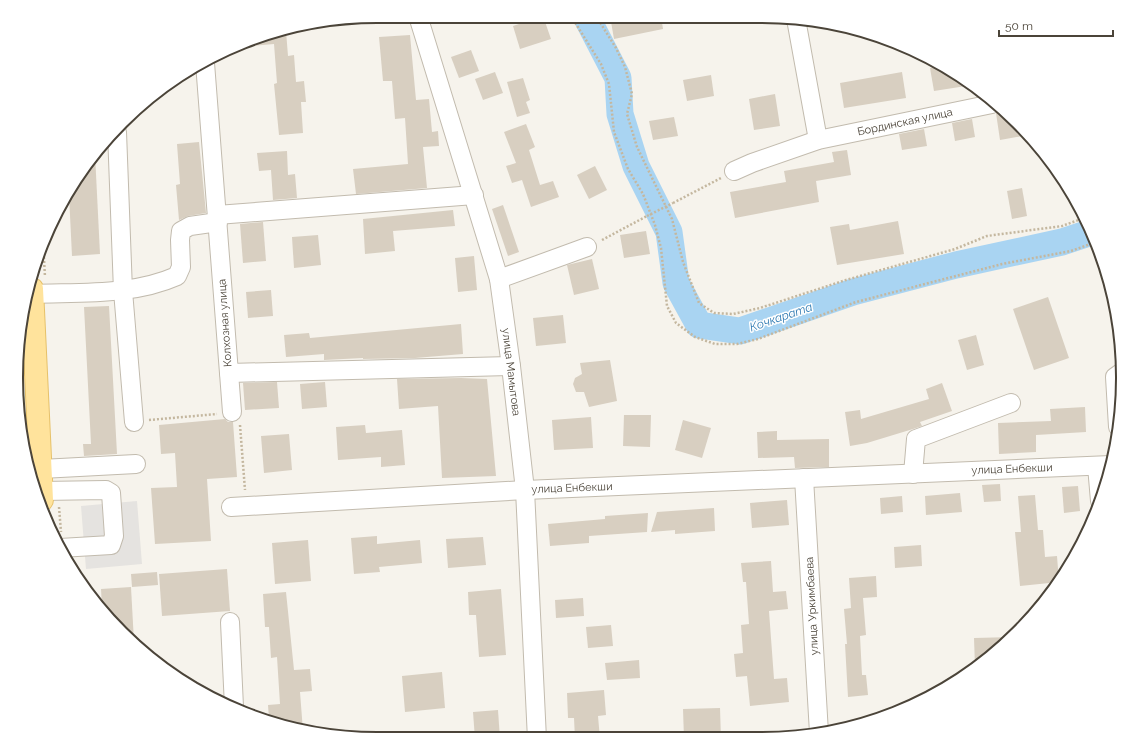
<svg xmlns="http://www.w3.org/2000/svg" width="1139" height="755" font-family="Raleway,sans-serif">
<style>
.grass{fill:url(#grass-tufts)}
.parking{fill:#e5e3e0}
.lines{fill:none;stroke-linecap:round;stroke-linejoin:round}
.river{stroke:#a9d4f2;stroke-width:27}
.building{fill:#d8cfc1}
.minor-casing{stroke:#c2bbae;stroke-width:20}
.major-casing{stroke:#e6c16a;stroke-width:24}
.path{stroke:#c4b79f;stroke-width:2.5;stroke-dasharray:2 2;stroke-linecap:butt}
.minor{stroke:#fff;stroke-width:18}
.major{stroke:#ffe39c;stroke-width:22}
.path-bridge{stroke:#c4b79f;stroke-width:2.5;stroke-dasharray:2 2;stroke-linecap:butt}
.labels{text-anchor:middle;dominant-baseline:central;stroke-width:3;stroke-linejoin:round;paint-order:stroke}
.street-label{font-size:11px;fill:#4b4439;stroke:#fff}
.water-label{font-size:12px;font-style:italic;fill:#2e7ab2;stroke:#fff}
.rim{fill:none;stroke:#4b4439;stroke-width:2}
</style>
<defs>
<pattern id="grass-tufts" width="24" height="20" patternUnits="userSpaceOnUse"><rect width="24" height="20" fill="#d2eab5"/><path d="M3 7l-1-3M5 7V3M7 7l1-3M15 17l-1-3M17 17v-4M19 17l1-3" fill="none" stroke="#b6ca9c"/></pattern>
</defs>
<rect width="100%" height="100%" fill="#f6f3ec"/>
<polygon class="grass" points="21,335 28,462 23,448 17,354"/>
<polygon class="parking" points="137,501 142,564 86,569 81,506"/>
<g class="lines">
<polyline class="river" points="586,16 618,78 620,114 636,166 669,232 676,283 699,325 740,331 853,292 956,265 1062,242 1092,232"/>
</g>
<g class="building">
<polygon points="543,16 551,39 520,49 513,26"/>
<polygon points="610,16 661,16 663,29 614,39"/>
<polygon points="286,31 288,56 294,55 296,82 304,81 306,102 301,102 303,133 279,135 274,84 277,83 274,44 250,46 249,41 262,35"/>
<polygon points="410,35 416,100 429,99 432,132 438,131 439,146 423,147 427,188 356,194 353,169 408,164 405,118 395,119 392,81 383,81 379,37"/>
<polygon points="471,50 479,71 459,78 451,57"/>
<polygon points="940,66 966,86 934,91 930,68"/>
<polygon points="495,72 503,93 483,100 475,79"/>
<polygon points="902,72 906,98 844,108 840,83"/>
<polygon points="711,75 714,96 687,101 683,80"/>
<polygon points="523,78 530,100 526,102 530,113 517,117 507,82"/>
<polygon points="775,94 780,126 754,130 749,99"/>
<polygon points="1000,110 1017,122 1028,135 1000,140 996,113"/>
<polygon points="674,117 678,136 653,140 649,121"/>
<polygon points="972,119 975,137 955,141 952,123"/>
<polygon points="526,124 535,147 529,150 540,185 553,181 559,197 531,207 522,180 512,183 506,166 516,163 504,132"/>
<polygon points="924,129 927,146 902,150 899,134"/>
<polygon points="199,142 206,213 188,216 179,220 176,185 180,184 177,144"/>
<polygon points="847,150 851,175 816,181 819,202 735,218 730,192 786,182 784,171 834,162 832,152"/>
<polygon points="287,151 288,175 295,174 297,198 273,200 271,170 259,171 257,153"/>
<polygon points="95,154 100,254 72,256 69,195 91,157"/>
<polygon points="595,166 607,190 589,199 577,175"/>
<polygon points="1022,188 1027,216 1012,219 1007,191"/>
<polygon points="503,205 519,252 508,256 492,209"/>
<polygon points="453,210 455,226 393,231 395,251 365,254 363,219"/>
<polygon points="898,221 904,254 837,265 830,227 849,224 850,230"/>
<polygon points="263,222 266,261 243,263 240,224"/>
<polygon points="646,231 650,254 624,258 620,235"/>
<polygon points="318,235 321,265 294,268 292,237"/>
<polygon points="474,256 477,290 458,292 455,258"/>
<polygon points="592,259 599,289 574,295 567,265"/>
<polygon points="271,290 273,316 248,318 246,292"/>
<polygon points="1048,297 1069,358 1034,370 1013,309"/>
<polygon points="109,306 117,454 84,456 83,444 91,444 84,307"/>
<polygon points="563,315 566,343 536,346 533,318"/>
<polygon points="461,324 463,354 415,358 363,359 363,358 324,360 324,354 286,357 284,335 309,333 310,338"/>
<polygon points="976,335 984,365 967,370 958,340"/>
<polygon points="610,360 617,401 589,407 584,392 576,392 573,384 575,378 582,374 580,363"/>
<polygon points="461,378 487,379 496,476 442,478 438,406 399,409 397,379"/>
<polygon points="277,382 279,408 245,410 243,383"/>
<polygon points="325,382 327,407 302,409 300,384"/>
<polygon points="942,383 952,411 920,422 922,426 913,429 867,443 850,446 845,412 860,410 861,419 929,399 926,389"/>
<polygon points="1085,407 1086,432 1036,435 1036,452 999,454 998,423 1051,421 1050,409"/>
<polygon points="624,415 651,415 650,447 623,446"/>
<polygon points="591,417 593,448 554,450 552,420"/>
<polygon points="225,419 228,422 233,422 237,477 207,479 211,541 155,544 151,488 177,487 175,453 161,454 159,425"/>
<polygon points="683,420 711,428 702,458 675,450"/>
<polygon points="365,425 366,433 402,430 405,465 381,467 381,457 338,460 336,427"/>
<polygon points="777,431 777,440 829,439 829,467 795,468 794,457 758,458 757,432"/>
<polygon points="289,434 292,470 264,473 261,436"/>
<polygon points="1000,484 1001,501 984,502 982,485"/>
<polygon points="1078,486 1080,511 1064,513 1062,487"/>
<polygon points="960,493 962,512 926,515 925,496"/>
<polygon points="1035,495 1038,530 1043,530 1045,557 1057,556 1059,582 1020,586 1015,532 1021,532 1018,496"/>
<polygon points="902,496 903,512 881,514 880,498"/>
<polygon points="787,500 789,525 752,528 750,503"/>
<polygon points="714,508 715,531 675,534 675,530 651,532 657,512"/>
<polygon points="648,513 647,532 589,536 589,543 550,546 548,524 605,519 605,516"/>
<polygon points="377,536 377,544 420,540 422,563 379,567 380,572 354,574 351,538"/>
<polygon points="483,537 486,565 448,568 446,539"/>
<polygon points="308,540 311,581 275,584 272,543"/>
<polygon points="921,545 922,566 895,568 894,547"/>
<polygon points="771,561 773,592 786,591 788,609 769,611 774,679 787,678 789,702 750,706 747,676 736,677 734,654 743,653 741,625 749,624 746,582 743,582 741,563"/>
<polygon points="227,569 230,611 162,616 159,574"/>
<polygon points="157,572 158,585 132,587 131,574"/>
<polygon points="876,576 877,597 863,598 866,635 860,636 862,675 866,675 868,695 848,697 845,644 847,644 844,609 851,608 849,578"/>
<polygon points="131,587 134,642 122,633 102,607 101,589"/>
<polygon points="501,589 506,655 479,657 476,615 469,615 468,592"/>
<polygon points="286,592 294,670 310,669 312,691 300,692 303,731 269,719 268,705 280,704 277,657 271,658 269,627 265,627 263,594"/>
<polygon points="583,598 584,616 556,618 555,600"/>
<polygon points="611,625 613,646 588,648 586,627"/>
<polygon points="1013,637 975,667 974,638"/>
<polygon points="639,660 640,678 607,680 605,663"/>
<polygon points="442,672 445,708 405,712 402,676"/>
<polygon points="604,690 606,715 598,716 600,739 575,739 574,718 568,718 567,693"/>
<polygon points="720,708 721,739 684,739 683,709"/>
<polygon points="498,710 500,739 475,739 473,712"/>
</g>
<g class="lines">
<g class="minor-casing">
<g id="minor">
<polyline points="418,16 499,279 511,366 525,490 537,739"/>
<polyline points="796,19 818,140"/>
<polyline points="205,63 229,373 511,366"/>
<polyline points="117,132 123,291 134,422"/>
<polyline points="734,171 752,163 818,140 992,104"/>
<polyline points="217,215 474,195"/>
<polyline points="499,279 587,247"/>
<path d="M 32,294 C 80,292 132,296 177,276 L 181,267 L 180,240 L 181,231 L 190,226 L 218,222"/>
<polyline points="229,373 232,412"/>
<polyline points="1118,427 1115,377 1122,372"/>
<polyline points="1097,466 1100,501"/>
<polyline points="41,469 136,464"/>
<polyline points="913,474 916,439 1011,403"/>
<polyline points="804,478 819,733"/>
<polyline points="42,491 106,490 111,493 114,536 111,545 60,548"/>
<polyline points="231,507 525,490 1111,465"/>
<polyline points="230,622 234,707"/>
</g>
</g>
<g class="major-casing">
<polyline id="major" points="32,289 42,500"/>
</g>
<g class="path">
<polyline points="571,16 601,64 609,84 614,132 628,169 643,194 655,225 661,248 667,306 676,323 695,337 715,344 737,344 758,339 856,302 1002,264 1071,251 1096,242"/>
<polyline points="596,16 616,48 625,67 632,94 627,114 637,147 672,219 683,262 699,303 714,313 733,314 760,308 846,280 955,249 987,236 1062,226 1084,218"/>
<polyline points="673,203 721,178"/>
<polyline points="602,240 647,216"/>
<polyline points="43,241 45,277"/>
<polyline points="149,420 217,414"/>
<polyline points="240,425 245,490"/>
<polyline points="59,507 61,532"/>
</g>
<use href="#minor" class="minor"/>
<use href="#major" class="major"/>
<polyline class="path-bridge" points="647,216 673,203"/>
</g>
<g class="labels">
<g class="street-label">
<text transform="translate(905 122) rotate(-12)">Бординская улица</text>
<text transform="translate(225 323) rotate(-94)">Колхозная улица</text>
<text transform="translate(511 372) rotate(83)">улица Мамытова</text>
<text transform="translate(1012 469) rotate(-2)">улица Енбекши</text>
<text transform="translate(572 488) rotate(-2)">улица Енбекши</text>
<text transform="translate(812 606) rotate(-93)">улица Уркимбаева</text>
</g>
<g class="water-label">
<text transform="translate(781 317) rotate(-19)">Кочкарата</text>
</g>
</g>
<path d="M0 0H1139V755H0ZM377 23H762A354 354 0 0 1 1116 377V378A354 354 0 0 1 762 732H377A354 354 0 0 1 23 378V377A354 354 0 0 1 377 23Z" fill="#fff" fill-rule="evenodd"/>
<path class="rim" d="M377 23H762A354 354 0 0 1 1116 377V378A354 354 0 0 1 762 732H377A354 354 0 0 1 23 378V377A354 354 0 0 1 377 23Z"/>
<path d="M999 30v6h114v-6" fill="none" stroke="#4b4439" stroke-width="2"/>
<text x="1005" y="30" font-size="12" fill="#4b4439" stroke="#ffffff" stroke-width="3" paint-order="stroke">50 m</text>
</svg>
